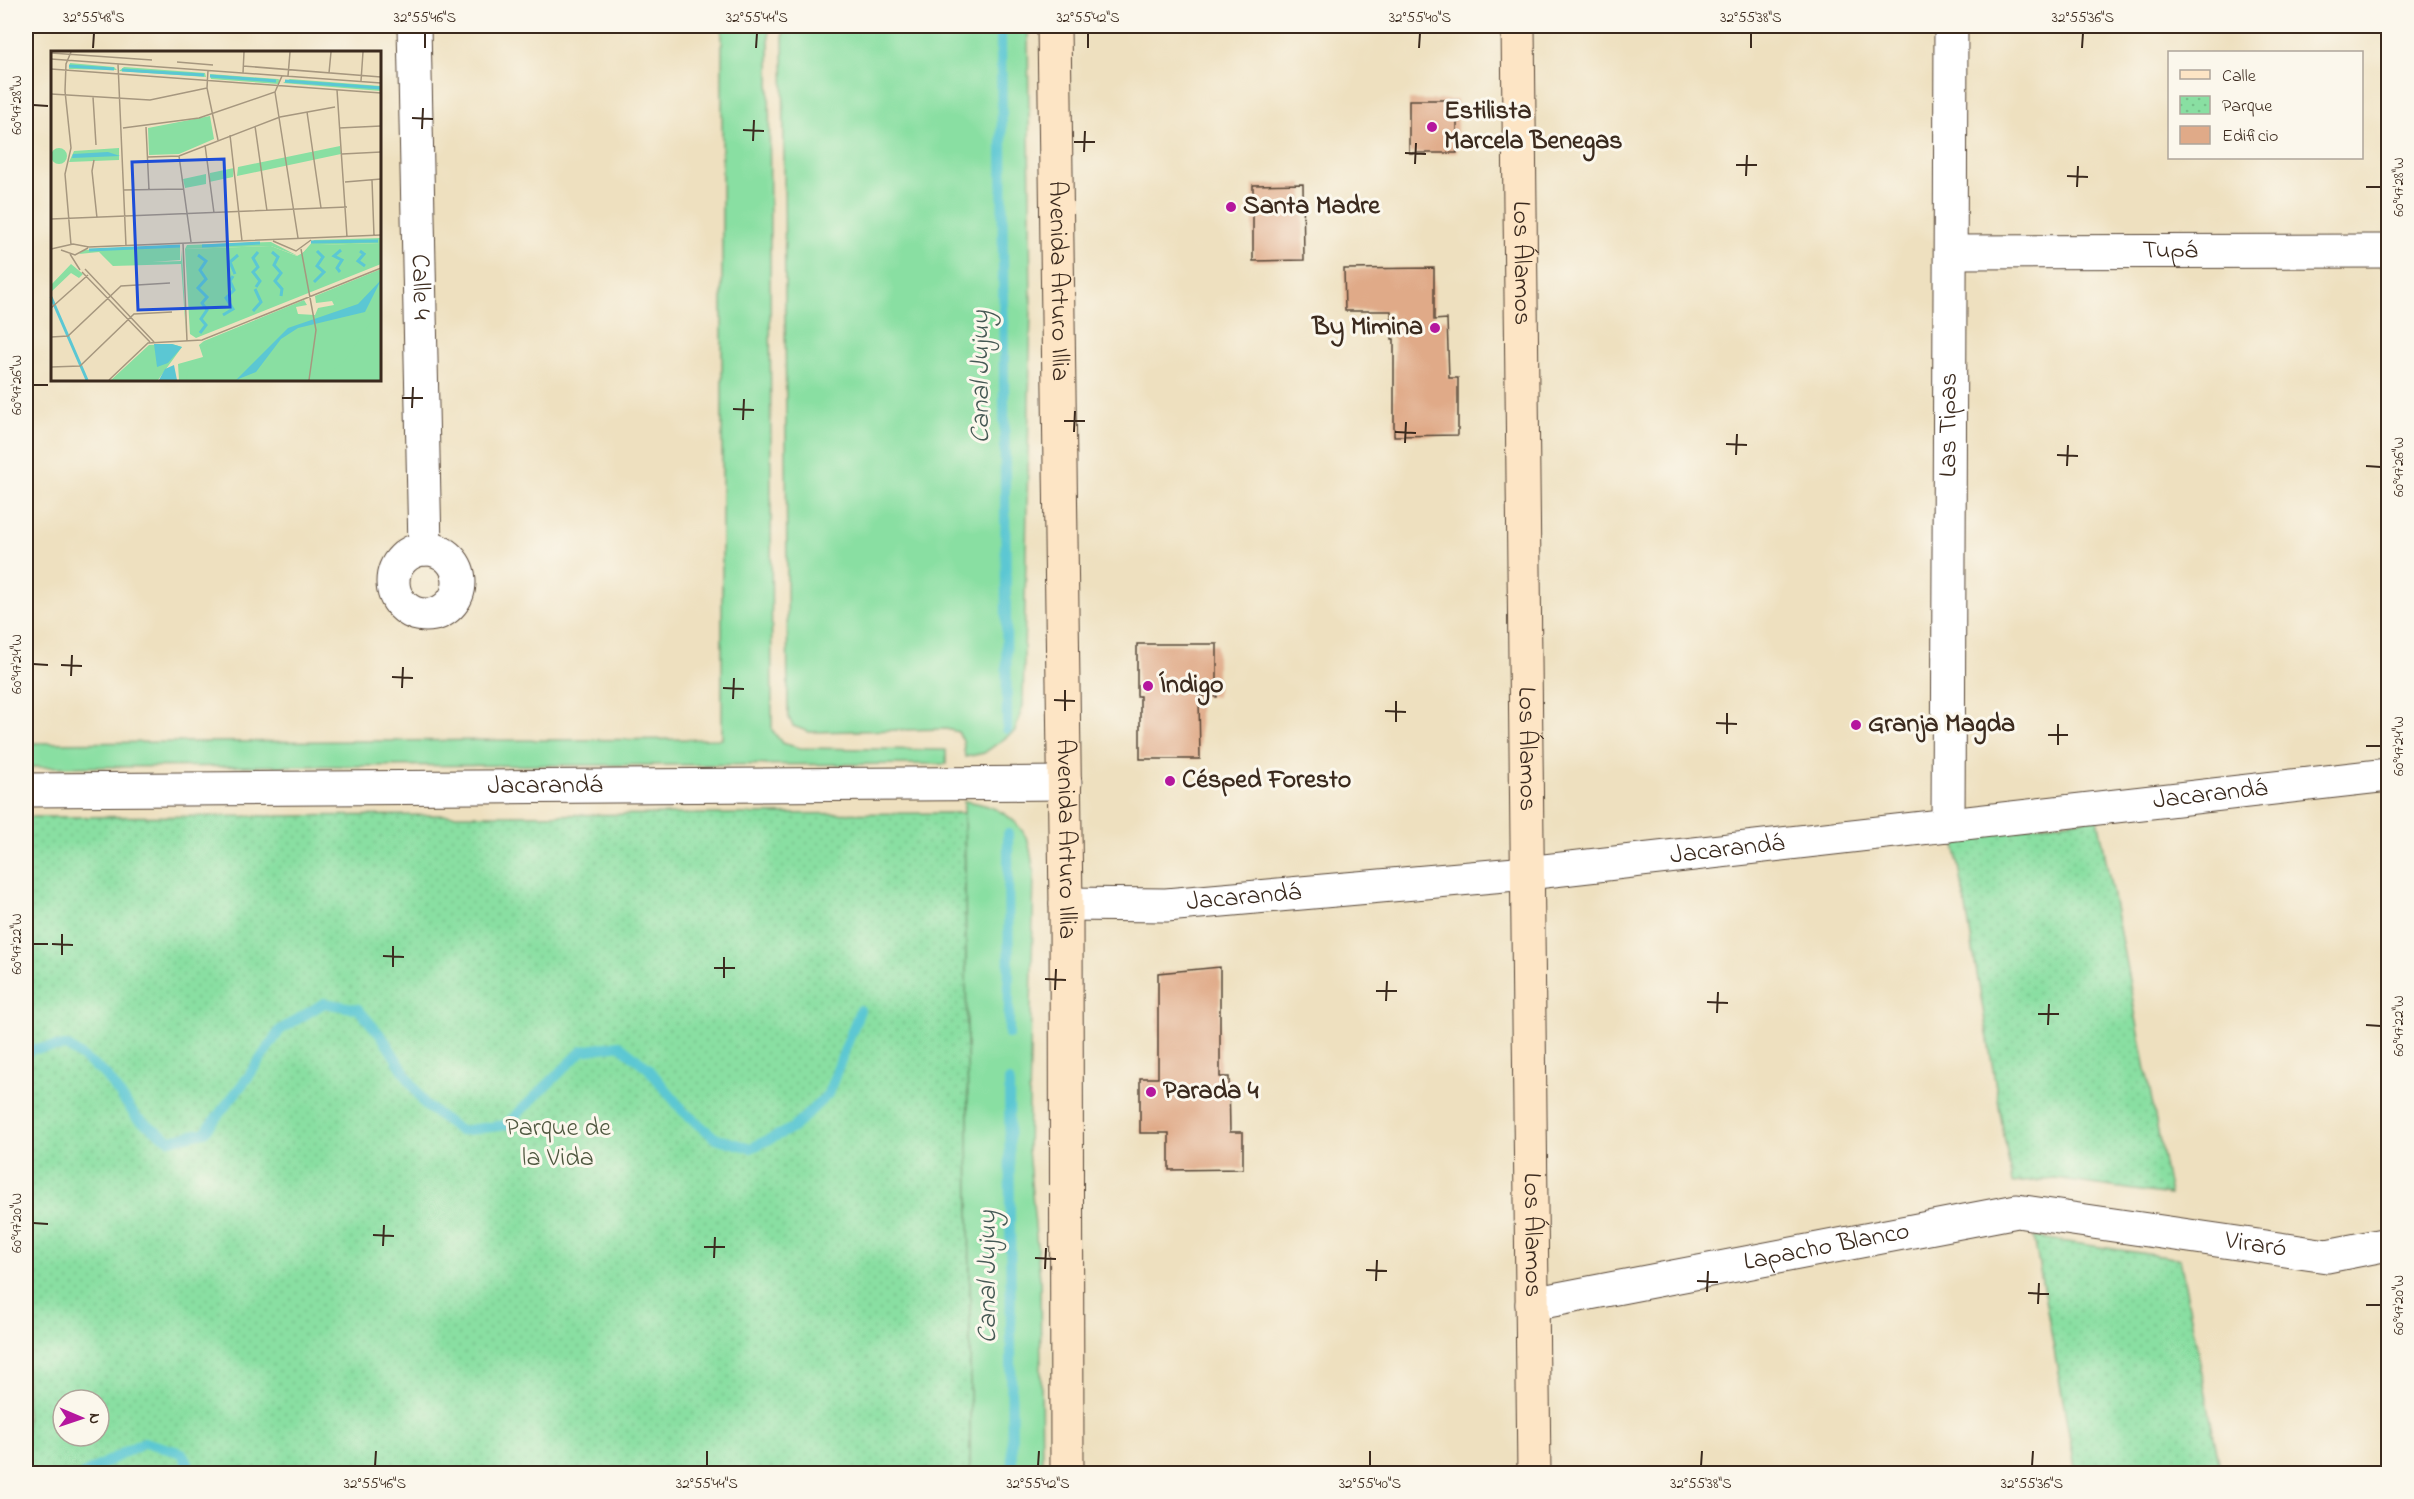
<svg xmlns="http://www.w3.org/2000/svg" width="2414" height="1499" font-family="'Indie Flower',sans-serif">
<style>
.grass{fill:#89dfa2;stroke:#628460;stroke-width:1.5}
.park{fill:url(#park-dots);stroke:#628460;stroke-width:1.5;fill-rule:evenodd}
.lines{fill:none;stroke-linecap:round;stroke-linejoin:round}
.stream{stroke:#5bc7d3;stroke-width:10}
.building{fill:#e0aa88}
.street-casing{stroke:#564536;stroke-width:35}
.secondary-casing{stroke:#564536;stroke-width:35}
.street{stroke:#fff;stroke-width:33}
.secondary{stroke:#fde5c5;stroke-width:33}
.ticks{fill:none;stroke:#3b2a1e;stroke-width:2}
.poi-dot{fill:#b5179e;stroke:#fbf7ec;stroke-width:2}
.labels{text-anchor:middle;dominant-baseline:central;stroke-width:6;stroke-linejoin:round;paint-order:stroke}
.poi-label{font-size:26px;font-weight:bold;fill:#3b2a1e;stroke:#fbf7ec;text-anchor:start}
.street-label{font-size:26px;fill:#3b2a1e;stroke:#fbf7ec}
.park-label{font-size:26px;fill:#4e573f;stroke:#fbf7ec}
.water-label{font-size:27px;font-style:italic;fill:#455954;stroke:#fbf7ec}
.inset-river{fill:none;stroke:#5bc7d3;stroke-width:3}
.inset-road{fill:none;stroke:#a6977f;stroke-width:1.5}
.view{fill:#1d4ed8;fill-opacity:0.15;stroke:#1d4ed8;stroke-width:3}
.inset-edge{fill:none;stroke:#3b2a1e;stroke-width:3}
.neatline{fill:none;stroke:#3b2a1e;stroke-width:2}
.ticks-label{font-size:15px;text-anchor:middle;fill:#3b2a1e}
</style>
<defs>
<pattern id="park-dots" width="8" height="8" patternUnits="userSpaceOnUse" patternTransform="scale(1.5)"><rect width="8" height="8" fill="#89dfa2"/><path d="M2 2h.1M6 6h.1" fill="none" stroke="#77c08b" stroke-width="1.8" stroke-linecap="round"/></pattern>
</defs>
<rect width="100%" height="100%" fill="#fbf7ec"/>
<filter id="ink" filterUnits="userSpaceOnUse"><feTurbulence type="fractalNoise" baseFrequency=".0167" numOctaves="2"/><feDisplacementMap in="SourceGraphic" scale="12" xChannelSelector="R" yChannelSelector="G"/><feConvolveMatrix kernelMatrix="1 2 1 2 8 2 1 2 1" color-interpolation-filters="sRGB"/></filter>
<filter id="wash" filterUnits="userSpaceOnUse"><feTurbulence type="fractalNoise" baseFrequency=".008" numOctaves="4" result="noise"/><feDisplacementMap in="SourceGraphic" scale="24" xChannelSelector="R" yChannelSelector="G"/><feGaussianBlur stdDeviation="1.35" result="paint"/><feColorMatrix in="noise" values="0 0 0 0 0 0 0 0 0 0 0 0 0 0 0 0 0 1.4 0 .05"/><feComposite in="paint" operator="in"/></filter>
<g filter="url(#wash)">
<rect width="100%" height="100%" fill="#eee0bf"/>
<g class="grass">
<polygon points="722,26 769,26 772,730 782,743 800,748 946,750 946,764 26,767 26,743 722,739"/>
<polygon points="783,26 1028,26 1031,306 1023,706 1015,731 984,753 965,757 963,740 958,732 946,729 809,732 793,726 788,716"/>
<path d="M 964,801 C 990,804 1015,814 1027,839 C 1031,849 1032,862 1034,872 L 1028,1150 L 1040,1279 L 1042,1473 L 970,1473 L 970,1293 Z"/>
</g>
<g class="park">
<path d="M 964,813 L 970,1293 L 970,1473 L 26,1473 L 26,817 ZM 63,1400 L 99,1400 L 99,1436 L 63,1436 Z"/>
<polygon points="2098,818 2170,1195 2055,1179 2012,1183 1954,836"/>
<polygon points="2034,1237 2180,1259 2221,1473 2076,1473"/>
</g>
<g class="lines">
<g class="stream">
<polyline points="1001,26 1007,729"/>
<polyline points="1008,834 1009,1034"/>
<polyline points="26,1055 32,1049 67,1046 105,1074 137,1118 170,1140 205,1132 248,1077 280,1030 324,1003 358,1009 383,1038 425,1105 460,1131 506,1125 582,1051 619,1045 648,1068 683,1111 715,1138 751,1148 793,1128 828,1094 860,1010"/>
<polyline points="1009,1081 1012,1474"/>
<polyline points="84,1474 144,1442 182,1453 193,1474"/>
</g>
</g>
<g id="blocks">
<g class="building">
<rect x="1409" y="100" width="48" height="53"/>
<polygon points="1303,184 1304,260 1253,261 1253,185"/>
<polygon points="1434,268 1434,320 1447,319 1449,378 1458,378 1458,435 1394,436 1394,339 1392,339 1391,311 1345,311 1344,269"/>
<polygon points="1137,644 1217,644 1217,697 1199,696 1200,759 1140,759 1140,696 1137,696"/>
<polygon points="1220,967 1220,1077 1229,1077 1230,1132 1243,1132 1243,1169 1169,1170 1169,1133 1140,1133 1140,1078 1158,1078 1158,973"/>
</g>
</g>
</g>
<g filter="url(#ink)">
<use href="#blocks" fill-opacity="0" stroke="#564536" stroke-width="1.5"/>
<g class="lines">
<g class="street-casing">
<g id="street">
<path id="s1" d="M 414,26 L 425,549"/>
<path id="s2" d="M 1951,252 L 2388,251"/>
<circle cx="426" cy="582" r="33"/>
<path id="s3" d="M 26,790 L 1065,783"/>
<path id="s4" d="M 1948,825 L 1951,26"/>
<path id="s5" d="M 1066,904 L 1166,905 L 1527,873 L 2388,775"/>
<path id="s6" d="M 1532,1304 L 2017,1211 L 2327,1256 L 2388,1244"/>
</g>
</g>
<g class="secondary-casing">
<g id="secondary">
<path id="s7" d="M 1054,26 L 1066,904 L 1067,1474"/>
<path id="s8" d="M 1518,26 L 1534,1474"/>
</g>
</g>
<use href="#street" class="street"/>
<use href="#secondary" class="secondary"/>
</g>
</g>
<path class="ticks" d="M 93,48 L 94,33M 425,48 L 425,33M 756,48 L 757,33M 1088,48 L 1088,33M 1419,48 L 1420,33M 1751,48 L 1751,33M 2082,48 L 2083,33M 33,105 L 48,106M 412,118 L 433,119M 422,129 L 423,108M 743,130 L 764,131M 753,141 L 754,120M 1074,142 L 1095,142M 1084,152 L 1085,131M 1405,153 L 1426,154M 1415,164 L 1416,143M 1736,165 L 1757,165M 1746,176 L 1747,155M 2067,176 L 2088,177M 2077,187 L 2078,166M 2366,187 L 2381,187M 33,385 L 48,385M 402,398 L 423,398M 412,408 L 413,387M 733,409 L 754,410M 743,420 L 744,399M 1064,421 L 1085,421M 1074,432 L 1075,411M 1395,432 L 1416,433M 1405,443 L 1406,422M 1726,444 L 1747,445M 1736,455 L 1737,434M 2057,455 L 2078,456M 2067,466 L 2068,445M 2366,466 L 2381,467M 33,664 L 48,665M 61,665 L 82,666M 71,676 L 72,655M 392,677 L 413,678M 402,688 L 403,667M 723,688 L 744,689M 733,699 L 734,678M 1054,700 L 1075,701M 1065,711 L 1065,690M 1385,711 L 1406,712M 1396,722 L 1396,701M 1716,723 L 1737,724M 1727,734 L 1727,713M 2048,735 L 2068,735M 2058,745 L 2058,724M 2366,746 L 2381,746M 33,944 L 48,944M 52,944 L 73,945M 62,955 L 62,934M 383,956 L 404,957M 393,967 L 393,946M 714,968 L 735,968M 724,978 L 724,957M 1045,979 L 1066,980M 1055,990 L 1056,969M 1376,991 L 1397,991M 1386,1001 L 1387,981M 1707,1002 L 1728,1003M 1717,1013 L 1718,992M 2038,1014 L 2059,1014M 2048,1025 L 2049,1004M 2366,1025 L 2381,1026M 33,1223 L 48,1224M 373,1235 L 394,1236M 383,1246 L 384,1225M 704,1247 L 725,1247M 714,1258 L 715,1237M 1035,1258 L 1056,1259M 1045,1269 L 1046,1248M 1366,1270 L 1387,1271M 1376,1281 L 1377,1260M 1697,1281 L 1718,1282M 1707,1292 L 1708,1271M 2028,1293 L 2049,1294M 2038,1304 L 2039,1283M 2366,1305 L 2381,1305M 375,1466 L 376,1451M 707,1466 L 707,1451M 1038,1466 L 1039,1451M 1370,1466 L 1370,1451M 1701,1466 L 1702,1451M 2032,1466 L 2033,1451"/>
<g class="poi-dot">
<circle cx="1432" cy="127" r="6"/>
<circle cx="1231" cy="207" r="6"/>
<circle cx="1435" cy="328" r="6"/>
<circle cx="1148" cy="686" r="6"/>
<circle cx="1856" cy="725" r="6"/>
<circle cx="1170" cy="781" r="6"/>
<circle cx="1151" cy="1092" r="6"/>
</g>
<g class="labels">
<g class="poi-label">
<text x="1444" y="112">Estilista<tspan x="1444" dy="30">Marcela Benegas</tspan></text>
<text x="1243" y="207">Santa Madre</text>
<text x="1423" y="328" text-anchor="end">By Mimina</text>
<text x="1160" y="686">Índigo</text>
<text x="1868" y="725">Granja Magda</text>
<text x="1182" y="781">Césped Foresto</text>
<text x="1163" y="1092">Parada 4</text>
</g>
<g class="street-label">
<text stroke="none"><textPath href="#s2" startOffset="219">Tupá</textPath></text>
<text stroke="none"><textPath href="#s8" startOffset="237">Los Álamos</textPath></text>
<text stroke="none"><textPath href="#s7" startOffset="255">Avenida Arturo Illia</textPath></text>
<text stroke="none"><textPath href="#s1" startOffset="261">Calle 4</textPath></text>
<text stroke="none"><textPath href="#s4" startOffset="400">Las Tipas</textPath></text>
<text stroke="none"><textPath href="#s8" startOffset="723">Los Álamos</textPath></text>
<text stroke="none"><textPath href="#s3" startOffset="519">Jacarandá</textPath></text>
<text stroke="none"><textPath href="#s5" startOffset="1150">Jacarandá</textPath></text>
<text stroke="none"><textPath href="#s7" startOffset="813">Avenida Arturo Illia</textPath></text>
<text stroke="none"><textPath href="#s5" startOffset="664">Jacarandá</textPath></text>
<text stroke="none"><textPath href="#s5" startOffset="178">Jacarandá</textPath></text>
<text stroke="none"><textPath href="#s8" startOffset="1209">Los Álamos</textPath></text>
<text stroke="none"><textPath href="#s6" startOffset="735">Viraró</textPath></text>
<text stroke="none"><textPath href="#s6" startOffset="300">Lapacho Blanco</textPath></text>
</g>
<g class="park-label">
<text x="558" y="1129">Parque de<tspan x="558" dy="30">la Vida</tspan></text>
</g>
<g class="water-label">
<text transform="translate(981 377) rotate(-90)">Canal Jujuy</text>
<text transform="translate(988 1277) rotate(-90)">Canal Jujuy</text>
</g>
</g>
<g transform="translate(51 51)">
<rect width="330" height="330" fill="#eee0bf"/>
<path d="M 19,12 L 63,16 L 66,19 L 18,18 ZM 73,16 L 154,22 L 155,26 L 68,20 ZM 159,23 L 227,28 L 229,29 L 227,33 L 160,28 ZM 239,28 L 330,35 L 330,40 L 232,32 ZM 330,187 L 330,192 L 269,194 L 250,204 L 263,189 ZM 220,191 L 247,205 L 220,195 L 134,198 L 136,194 ZM 129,195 L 129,209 L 101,211 L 130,210 L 131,199 L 135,283 L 130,213 L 62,215 L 48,201 L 28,203 L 33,199 ZM 20,213 L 32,223 L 28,227 L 20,222 L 0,241 L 0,234 ZM 330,218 L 330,329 L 128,329 L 127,313 L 152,306 L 148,294 L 153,290 L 253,249 L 256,254 L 245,256 L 247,263 L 264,264 L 267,257 L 283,254 L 281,250 L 265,252 L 264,245 ZM 121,293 L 131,296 L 107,329 L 60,329 L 98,294 Z" fill="#89dfa2"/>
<path d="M 330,221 L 330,256 L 293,311 L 269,329 L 262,329 L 268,304 L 267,258 L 283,255 L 290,238 ZM 244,258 L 247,266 L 256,264 L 261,274 L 254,329 L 135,329 L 138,316 L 156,304 L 155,294 Z" fill="#89dfa2"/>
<path d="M 159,65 L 163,88 L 128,103 L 98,104 L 97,77 ZM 289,95 L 290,103 L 186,125 L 187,116 ZM 68,97 L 68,109 L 18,111 L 23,100 ZM0 105a8 8 0 1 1 16 0a8 8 0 1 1-16 0ZM 183,117 L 182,126 L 158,131 L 159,122 ZM 155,123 L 155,133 L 134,137 L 132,128 ZM 330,192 L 330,213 L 145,287 L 139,283 L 134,198 L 220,195 L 246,205 L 265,194 Z" fill="#89dfa2"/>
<path d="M 57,101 L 69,105 L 21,107 L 22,103 ZM 330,229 L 314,261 L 247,277 L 230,288 L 205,321 L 185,329 L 237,277 L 307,253 ZM 103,293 L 121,293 L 131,296 L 117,312 L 106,316 ZM 123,314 L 126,329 L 108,329 L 114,318 Z" fill="#5bc7d3"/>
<path class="inset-river" d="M 18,15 L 63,18M 71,19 L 153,24M 159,25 L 225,30M 234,30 L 330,37M 260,191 L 327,190M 151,195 L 209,192M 38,199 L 129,195M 309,200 L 313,203 L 307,210 L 314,215M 221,201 L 227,206 L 223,214 L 230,222 L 224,230 L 231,238 L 230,245M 147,204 L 155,210 L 149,219 L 155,228 L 147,237 L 156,246 L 151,252 L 156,259 L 150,268 L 155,274 L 149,282M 289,221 L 286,217 L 291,209 L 283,205 L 290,199M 184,223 L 179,211 L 187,204M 263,231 L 273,221 L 266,215 L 272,206 L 266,200M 205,236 L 209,230 L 202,221 L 207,216 L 202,207 L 207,201M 0,246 L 36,329M 202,260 L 210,251 L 204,238M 172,264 L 182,258 L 175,247 L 183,239 L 179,230 L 182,225"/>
<path class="inset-road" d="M 20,1 L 15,13 L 14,40 L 20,97 L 14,123 L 20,194M 0,2 L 101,9M 0,8 L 330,32M 126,11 L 162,14M 67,13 L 75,195M 192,15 L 330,26M 0,18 L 330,42M 157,19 L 156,37 L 167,89M 192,22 L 193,1M 278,22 L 280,1M 237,25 L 239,1M 310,30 L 312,1M 286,39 L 296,186M 224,41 L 247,187M 0,43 L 99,49 L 156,37M 42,46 L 45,94M 256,61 L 270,157M 204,75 L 216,160M 95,76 L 98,139M 72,77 L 148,67 L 224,41 L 231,25M 288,77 L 330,75M 179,84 L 191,190M 154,94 L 163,162M 291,103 L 330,101M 128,105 L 140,191M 97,106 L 128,105 L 229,66 L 284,56M 43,109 L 41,120 L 46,167M 321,129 L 323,185M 294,131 L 330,128M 72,139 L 133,138M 0,168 L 296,156M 222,190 L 245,200 L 260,189M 132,192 L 136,290M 0,198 L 22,193 L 38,196 L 330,184M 250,198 L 265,279 L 258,329M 10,199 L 24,204 L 37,197M 19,203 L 29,219M 34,218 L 103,291M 31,221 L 99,291M 0,257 L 37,224M 0,286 L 17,285 L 70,235 L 119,232M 0,316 L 29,315 L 83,263 L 121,261M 58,329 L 97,292 L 151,289 L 330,217"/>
<path class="view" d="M 173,108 L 179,256 L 87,259 L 81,111 Z"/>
<rect width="330" height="330" class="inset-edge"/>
</g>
<rect width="2414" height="1499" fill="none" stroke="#fbf7ec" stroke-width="66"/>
<rect x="2168" y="51" width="195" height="108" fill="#fbf7ec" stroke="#aea59a" stroke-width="1.5"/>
<rect x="2180" y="70" width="30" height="9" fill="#fde5c5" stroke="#aea59a" stroke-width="1.5"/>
<text x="2222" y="81" font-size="18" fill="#3b2a1e">Calle</text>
<rect x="2180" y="96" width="30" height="18" fill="url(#park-dots)" stroke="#aea59a" stroke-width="1.5"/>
<text x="2222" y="111" font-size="18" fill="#3b2a1e">Parque</text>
<rect x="2180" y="126" width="30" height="18" fill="#e0aa88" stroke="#aea59a" stroke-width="1.5"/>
<text x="2222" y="141" font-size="18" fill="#3b2a1e">Edificio</text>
<g transform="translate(81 1418) rotate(92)"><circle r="28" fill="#fbf7ec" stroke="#aea59a" stroke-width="1.5"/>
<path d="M0-4.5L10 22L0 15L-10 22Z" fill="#b5179e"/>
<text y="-9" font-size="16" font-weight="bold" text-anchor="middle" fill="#3b2a1e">N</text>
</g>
<rect x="33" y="33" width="2348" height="1433" class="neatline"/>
<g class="ticks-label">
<text x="94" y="22">32°55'48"S</text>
<text x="425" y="22">32°55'46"S</text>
<text x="757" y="22">32°55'44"S</text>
<text x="1088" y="22">32°55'42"S</text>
<text x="1420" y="22">32°55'40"S</text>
<text x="1751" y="22">32°55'38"S</text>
<text x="2083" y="22">32°55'36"S</text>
<text transform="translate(16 105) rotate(-90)" y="5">60°47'28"W</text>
<text transform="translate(2398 187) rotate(-90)" y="5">60°47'28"W</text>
<text transform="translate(16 385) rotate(-90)" y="5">60°47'26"W</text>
<text transform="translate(2398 467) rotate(-90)" y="5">60°47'26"W</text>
<text transform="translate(16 664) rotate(-90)" y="5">60°47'24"W</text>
<text transform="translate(2398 746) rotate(-90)" y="5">60°47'24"W</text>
<text transform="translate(16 944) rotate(-90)" y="5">60°47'22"W</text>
<text transform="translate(2398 1026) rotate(-90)" y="5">60°47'22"W</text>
<text transform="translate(16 1223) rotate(-90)" y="5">60°47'20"W</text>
<text transform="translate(2398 1305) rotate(-90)" y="5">60°47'20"W</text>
<text x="375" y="1488">32°55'46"S</text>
<text x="707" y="1488">32°55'44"S</text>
<text x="1038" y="1488">32°55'42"S</text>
<text x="1370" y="1488">32°55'40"S</text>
<text x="1701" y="1488">32°55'38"S</text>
<text x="2032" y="1488">32°55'36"S</text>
</g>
</svg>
